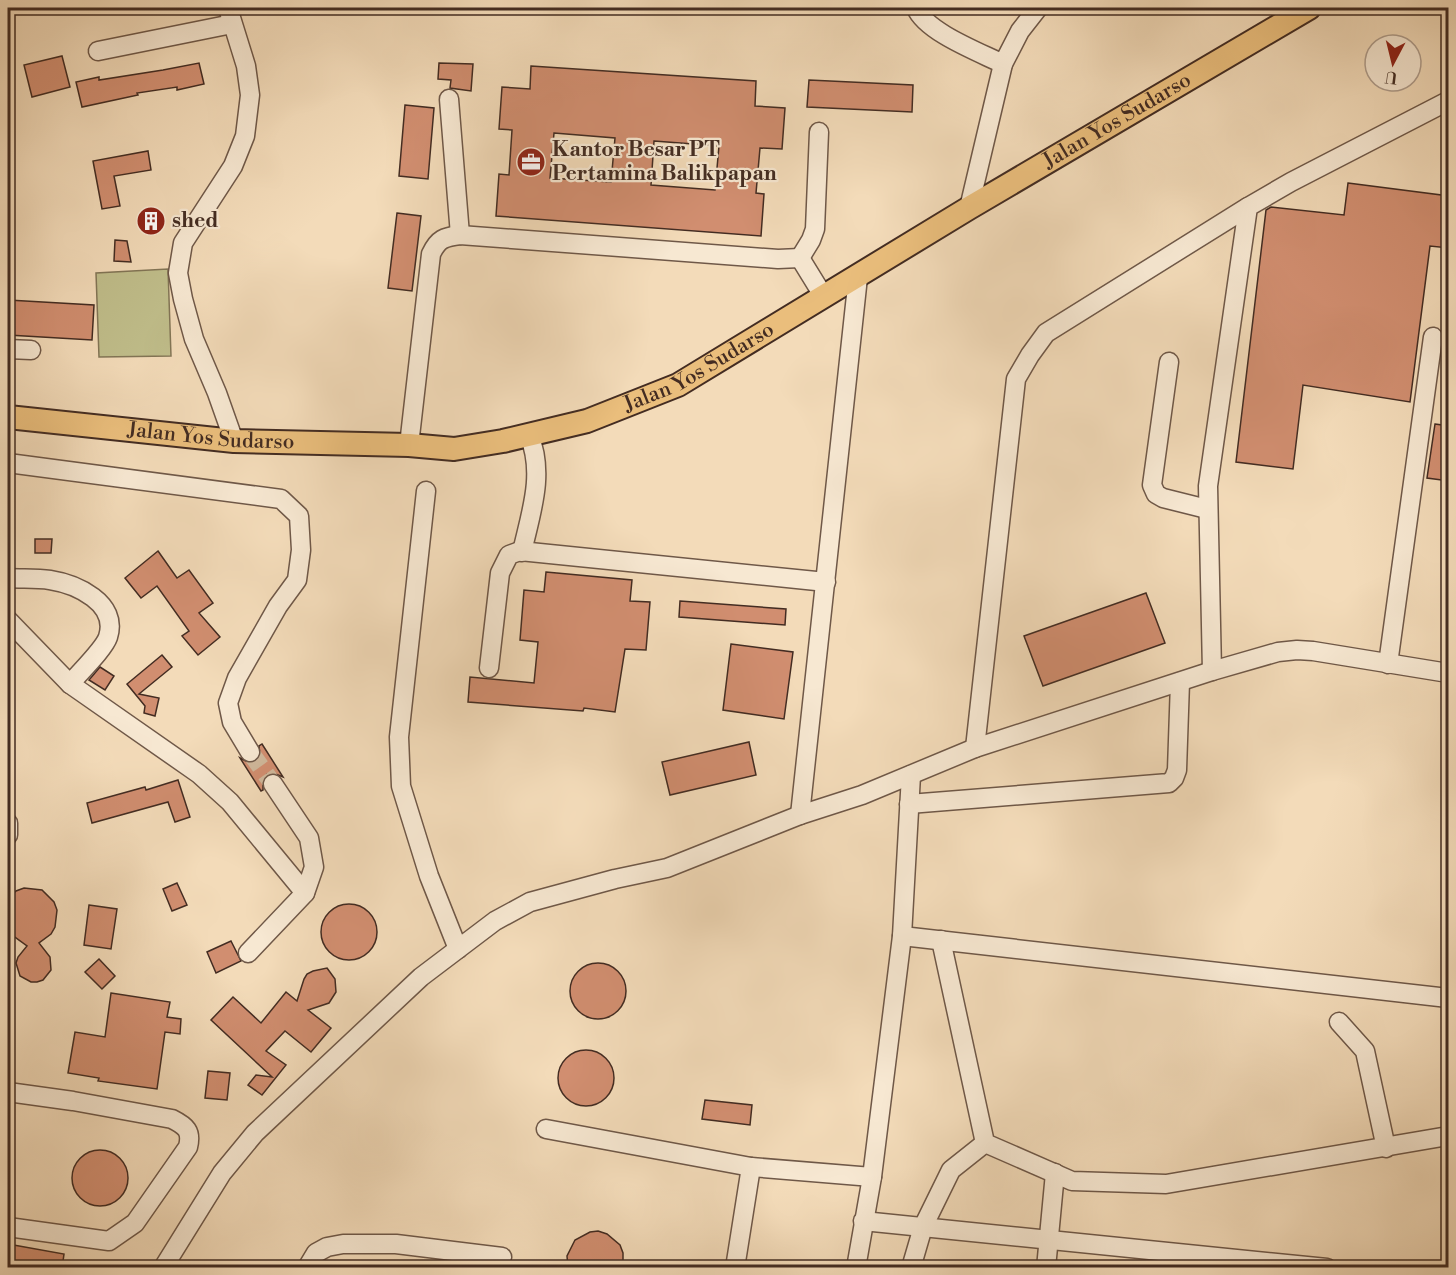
<svg xmlns="http://www.w3.org/2000/svg" width="1456" height="1275" font-family="'Libre Bodoni',serif">
<style>
.green{fill:#c0be8b;stroke:#827556;stroke-width:1.5}
.building{fill:#d18e70;stroke:#432c22;stroke-width:1.5;fill-rule:evenodd}
.lines{fill:none;stroke-linecap:round;stroke-linejoin:round}
.minor-tunnel{stroke:#d0b89b;stroke-width:18;stroke-dasharray:18 9;stroke-linecap:butt}
.minor-casing{stroke:#6f5848;stroke-width:21}
.major-casing{stroke:#432c22;stroke-width:26}
.minor{stroke:#f7e8d2;stroke-width:18}
.major{stroke:#eabe7c;stroke-width:22}
.labels{text-anchor:middle;dominant-baseline:central;stroke-width:4.5;stroke-linejoin:round;paint-order:stroke}
.street-label{font-size:21px;fill:#432c22;stroke:#f7e8d2}
.poi-label{font-size:21px;font-weight:bold;fill:#432c22;stroke:#f7e8d2;text-anchor:start}
</style>
<rect width="100%" height="100%" fill="#f3dbb9"/>
<filter id="stains"><feTurbulence type="fractalNoise" baseFrequency=".00333" numOctaves="4"/><feColorMatrix values="0 0 0 0 .2 0 0 0 0 .09 0 0 0 0 .02 0 0 0 .5 -.17"/></filter>
<radialGradient id="worn" r=".72"><stop offset=".6" stop-color="#630" stop-opacity="0"/><stop offset="1" stop-color="#630" stop-opacity=".3"/></radialGradient>
<polygon class="green" points="168,269 171,356 99,357 96,273"/>
<g class="building">
<polygon points="62,56 70,87 32,97 24,65"/>
<polygon points="199,63 204,84 177,90 177,87 137,93 138,95 82,107 76,82 99,77 99,80 163,70"/>
<polygon points="439,63 473,64 471,91 450,88 451,80 438,79"/>
<path d="M 531,66 L 756,81 L 755,106 L 785,108 L 782,149 L 760,148 L 756,193 L 764,194 L 761,236 L 496,216 L 499,174 L 509,175 L 512,130 L 499,129 L 502,87 L 530,89 ZM 554,133 L 615,138 L 611,182 L 550,178 ZM 654,141 L 719,146 L 715,190 L 651,185 Z"/>
<polygon points="809,80 913,85 912,112 807,107"/>
<polygon points="405,105 434,108 428,179 399,176"/>
<polygon points="148,151 151,170 114,176 120,206 102,209 93,161"/>
<polygon points="1348,183 1449,196 1449,248 1430,246 1410,402 1303,385 1293,469 1236,462 1266,210 1271,207 1344,215"/>
<polygon points="397,213 421,216 412,291 388,288"/>
<polygon points="115,240 127,241 131,262 114,261"/>
<polygon points="8,300 94,305 92,340 8,335"/>
<polygon points="1435,424 1449,426 1449,481 1427,478"/>
<polygon points="35,539 52,539 51,553 35,553"/>
<polygon points="158,551 177,578 189,570 213,603 199,613 220,637 198,655 182,636 189,631 157,586 141,598 125,578"/>
<polygon points="546,572 632,580 630,601 650,602 646,650 625,649 615,712 584,708 583,711 468,702 470,677 534,683 538,642 520,640 524,590 544,592"/>
<polygon points="1146,593 1165,643 1043,686 1024,636"/>
<polygon points="680,601 786,609 785,625 679,617"/>
<polygon points="731,644 793,652 784,719 723,710"/>
<polygon points="162,655 172,667 139,694 159,698 155,716 144,713 145,706 127,684"/>
<polygon points="100,667 114,676 105,690 89,680"/>
<polygon points="749,742 756,775 670,795 662,762"/>
<polygon points="262,744 283,777 273,773 267,774 263,780 263,790 261,791 240,758 250,763 256,761 260,757 259,746"/>
<polygon points="178,780 190,817 175,822 168,802 92,823 87,803 145,787 146,790"/>
<polygon points="177,883 187,905 172,911 163,889"/>
<polygon points="24,888 42,890 54,902 57,910 55,927 51,934 39,943 50,957 51,970 43,980 37,982 31,982 20,976 16,963 18,957 27,946 8,932 8,899 16,891"/>
<circle cx="349" cy="932" r="28"/>
<polygon points="89,905 117,909 111,949 84,945"/>
<polygon points="231,941 241,961 216,973 207,952"/>
<polygon points="99,959 115,976 102,989 85,972"/>
<circle cx="598" cy="991" r="28"/>
<polygon points="327,968 335,979 336,992 329,1003 308,1010 331,1028 311,1052 285,1031 266,1051 286,1065 262,1095 248,1085 256,1075 272,1077 211,1020 233,997 261,1023 286,992 297,1001 304,979 307,974 313,971"/>
<polygon points="111,993 170,1002 167,1017 181,1019 180,1034 165,1032 157,1089 98,1081 99,1078 68,1073 75,1032 105,1037"/>
<circle cx="586" cy="1078" r="28"/>
<polygon points="208,1071 230,1073 227,1100 205,1098"/>
<polygon points="705,1100 752,1105 750,1125 702,1119"/>
<circle cx="100" cy="1178" r="28"/>
<polygon points="598,1231 607,1234 620,1245 623,1253 623,1268 568,1268 567,1256 575,1240 590,1232"/>
<polygon points="8,1244 64,1254 62,1268 8,1268"/>
</g>
<g class="lines">
<polyline class="minor-tunnel" points="250,752 273,784"/>
<g class="minor-casing">
<g id="minor">
<polyline points="228,8 246,66 250,95 245,136 233,166 183,243 178,273 183,299 194,339 217,393 234,441"/>
<path d="M 916,8 C 926,32 979,52 1003,64"/>
<polyline points="98,51 232,24"/>
<polyline points="449,99 460,235"/>
<polyline points="969,208 1003,64 1020,31 1038,8"/>
<polyline points="800,258 811,240 815,229 819,132"/>
<polyline points="800,258 824,297"/>
<polyline points="8,349 31,350"/>
<polyline points="1169,362 1152,485 1156,494 1163,498 1207,509"/>
<path d="M 409,445 L 431,254 C 438,239 444,237 460,235 L 778,259 L 800,258"/>
<polyline points="8,463 281,499 299,516 301,550 297,580 278,606 237,678 228,703 232,722 250,752"/>
<polyline points="426,491 399,737 401,786 429,876 458,949"/>
<path d="M 522,552 C 531,512 545,474 529,435"/>
<path d="M 8,578 C 21,579 36,578 50,580 C 76,584 119,603 108,637 C 104,649 79,673 70,684"/>
<polyline points="8,620 70,684 199,774 230,802 305,893"/>
<polyline points="1388,664 1433,337"/>
<polyline points="489,668 500,573 509,555 520,551 826,582"/>
<polyline points="1212,671 1208,486 1248,207 1291,182 1448,101"/>
<polyline points="975,748 1016,379 1030,355 1046,333 1248,207"/>
<polyline points="909,804 1169,783 1174,778 1177,770 1180,682"/>
<polyline points="800,815 858,277"/>
<polyline points="8,835 8,823"/>
<polyline points="902,936 1448,998"/>
<polyline points="941,940 985,1143 1072,1181 1166,1184 1448,1136"/>
<polyline points="248,953 305,893 314,867 309,838 273,784"/>
<polyline points="1339,1022 1365,1051 1386,1148"/>
<path d="M 8,1092 L 73,1101 L 172,1119 C 186,1126 192,1131 188,1147 L 135,1223 L 109,1241 L 8,1227"/>
<polyline points="546,1129 751,1167 872,1177"/>
<polyline points="863,1221 1327,1268"/>
<polyline points="163,1268 222,1173 255,1133 421,977 495,921 530,902 615,879 667,868 800,815 862,795 975,748 1212,671 1278,652 1297,650 1313,651 1448,673"/>
<polyline points="307,1268 316,1253 327,1247 343,1244 396,1244 502,1257"/>
<polyline points="735,1268 751,1167"/>
<polyline points="856,1268 872,1177 902,936 911,775"/>
<polyline points="911,1268 923,1227 951,1170 985,1143"/>
<polyline points="1046,1268 1055,1173"/>
</g>
</g>
<g class="major-casing">
<g id="major">
<path id="s1" d="M 8,417 L 234,441 L 409,445 L 454,449 L 503,441 L 587,421 L 678,385 L 969,208 L 1309,8"/>
</g>
</g>
<use href="#minor" class="minor"/>
<use href="#major" class="major"/>
</g>
<defs>
<g id="office-disc" transform="scale(1.5)"><circle r="9.5" fill="#8f2418" stroke="#f7e8d2"/><path d="M-6-3h4V-5.5h4V-3h4V5H-6ZM-1-4.5V-3h2v-1.5ZM-6 0V1H6V0Z" fill="#fff"/></g>
<g id="building-disc" transform="scale(1.5)"><circle r="9.5" fill="#8f2418" stroke="#f7e8d2"/><path d="M-4-6H4V6H1V3H-1V6H-4ZM-2.5-4.3h1.7v1.8h-1.7ZM.8-4.3h1.7v1.8H.8ZM-2.5-1h1.7V.8h-1.7ZM.8-1h1.7V.8H.8Z" fill="#fff"/></g>
</defs>
<g fill-rule="evenodd">
<use href="#office-disc" x="531" y="162"/>
<use href="#building-disc" x="151" y="221"/>
</g>
<g class="labels">
<g class="street-label">
<text stroke="none"><textPath href="#s1" startOffset="1194">Jalan Yos Sudarso</textPath></text>
<text stroke="none"><textPath href="#s1" startOffset="708">Jalan Yos Sudarso</textPath></text>
<text stroke="none"><textPath href="#s1" startOffset="204">Jalan Yos Sudarso</textPath></text>
</g>
<g class="poi-label">
<text x="552" y="150">Kantor Besar PT<tspan x="552" dy="24">Pertamina Balikpapan</tspan></text>
<text x="172" y="221">shed</text>
</g>
</g>
<rect width="1456" height="1275" fill="none" stroke="#f3dbb9" stroke-width="30"/>
<rect x="9" y="9" width="1438" height="1257" fill="none" stroke="#432c22" stroke-width="3"/>
<rect x="15" y="15" width="1426" height="1245" fill="none" stroke="#432c22" stroke-width="1.5"/>
<g transform="translate(1393 63) rotate(187)"><circle r="28" fill="#f7e8d2" stroke="#af9d8c" stroke-width="1.5"/>
<path d="M0-4.5L10 22L0 15L-10 22Z" fill="#8f2418"/>
<text y="-9" font-size="16" font-weight="bold" text-anchor="middle" fill="#432c22">U</text>
</g>
<rect width="100%" height="100%" filter="url(#stains)"/>
<rect width="100%" height="100%" fill="url(#worn)"/>
</svg>
